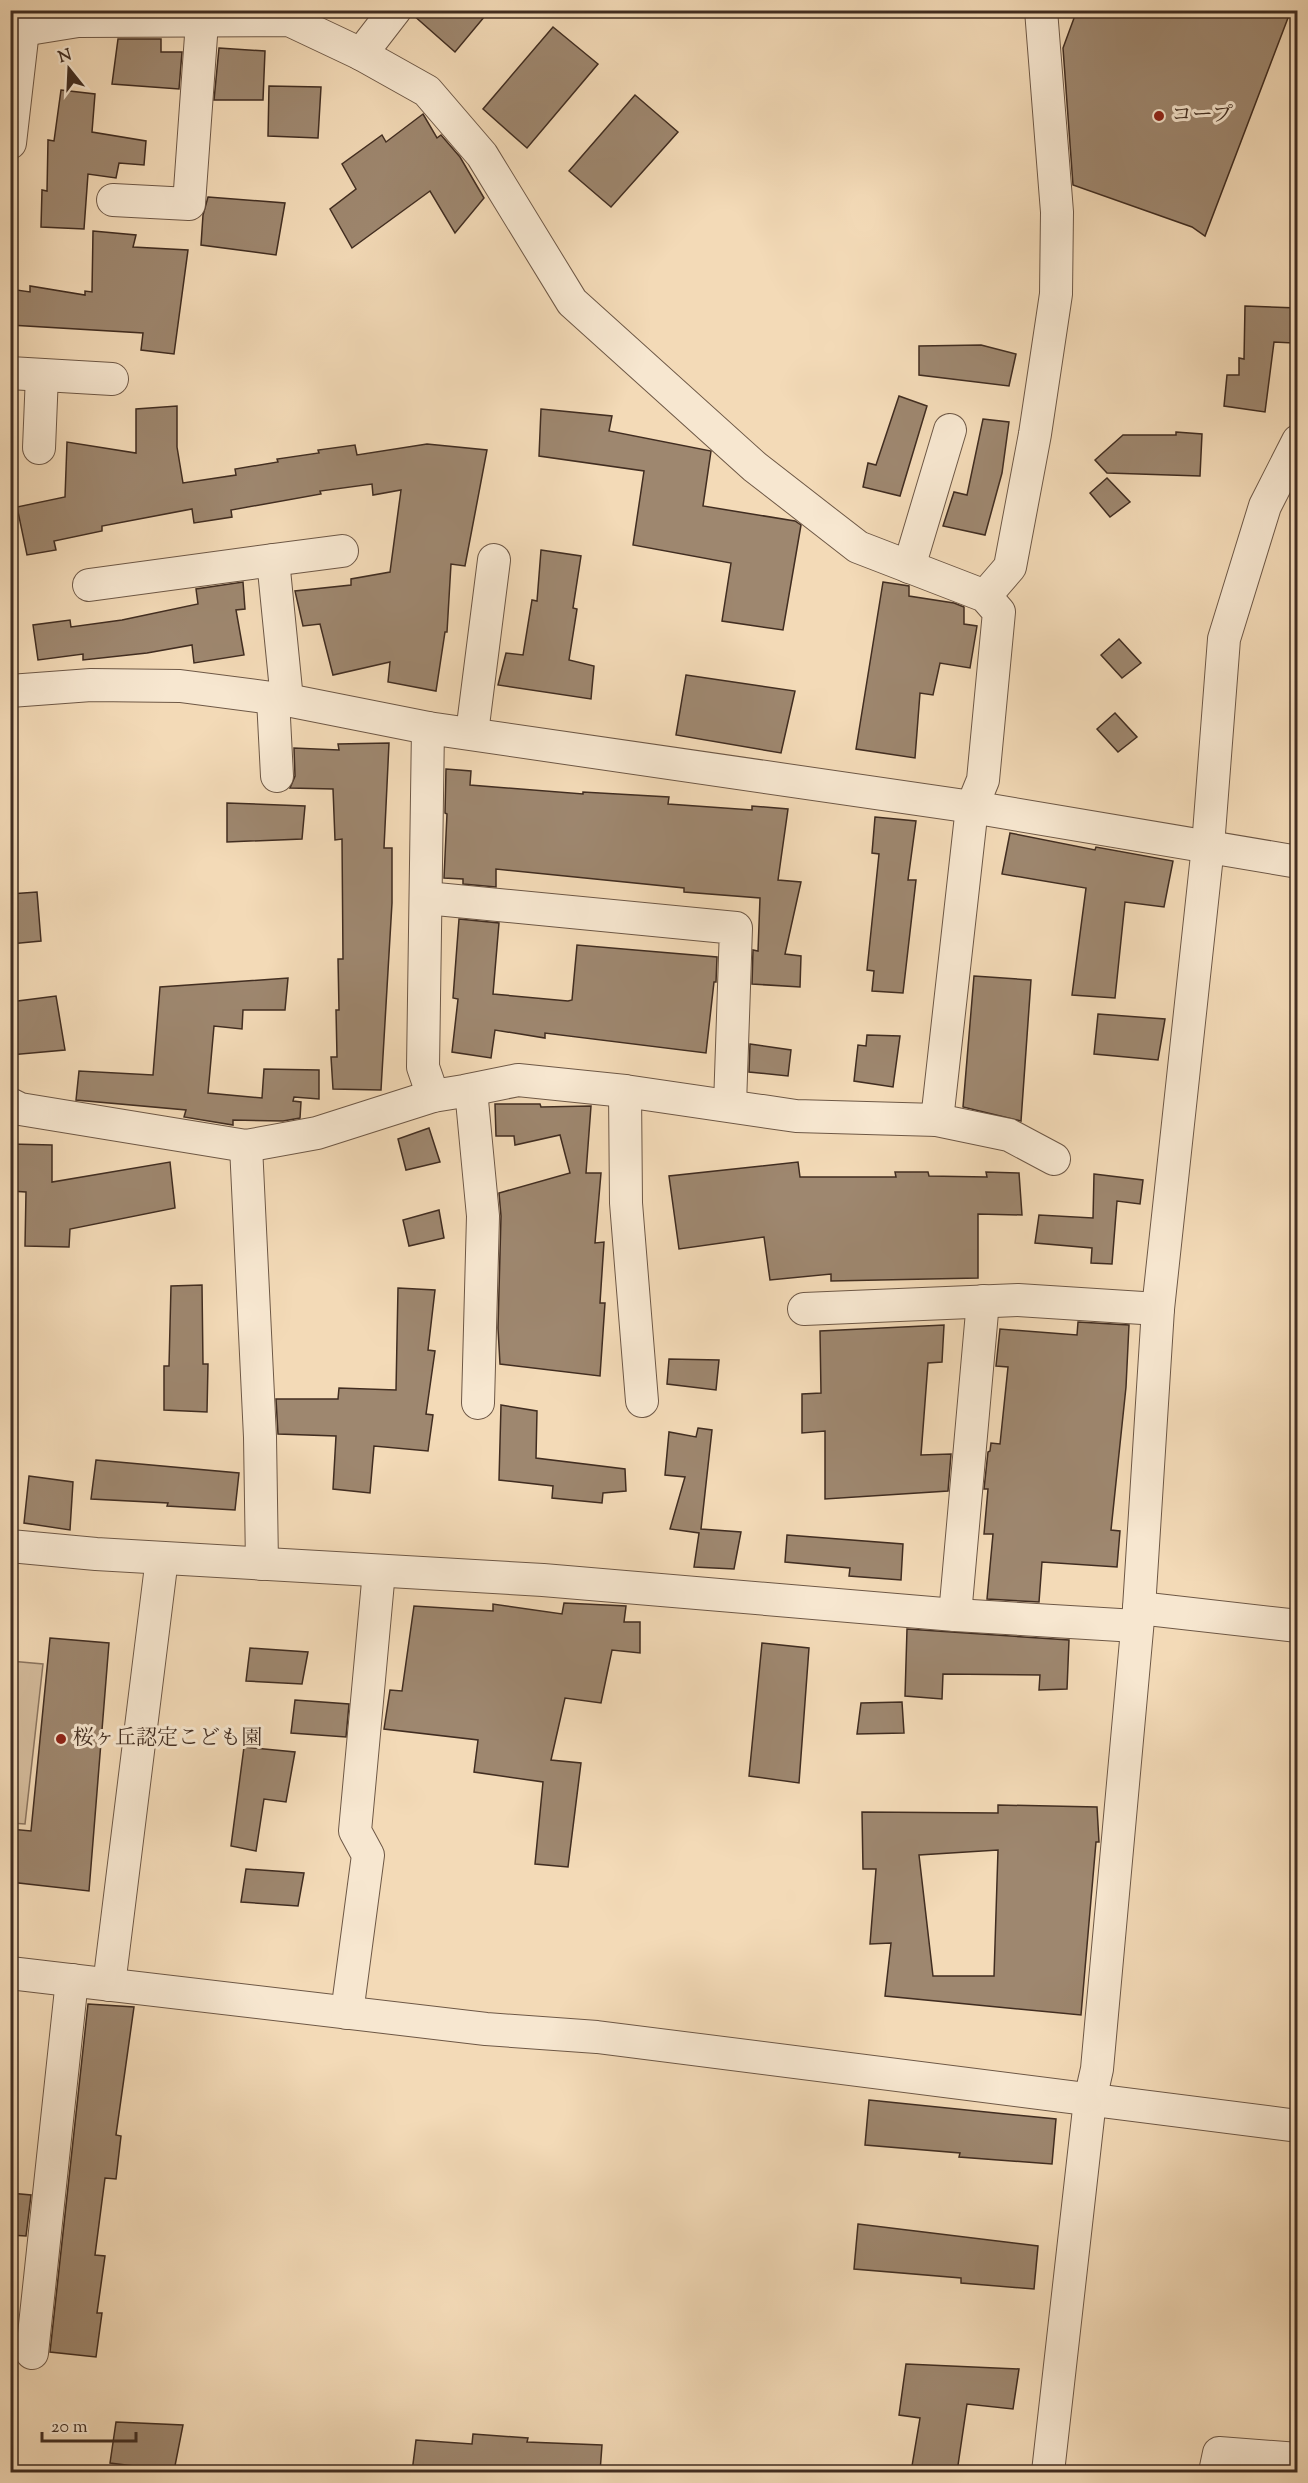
<svg xmlns="http://www.w3.org/2000/svg" width="1308" height="2483" font-family="'Sorts Mill Goudy','Noto Serif JP',serif">
<style>
.green{fill:#d5bd9e;stroke:#8b7560;stroke-width:1.5}
.building{fill:#9e876f;stroke:#412d21;stroke-width:1.5;fill-rule:evenodd}
.lines{fill:none;stroke-linecap:round;stroke-linejoin:round}
.street-casing{stroke:#6e5846;stroke-width:34}
.street{stroke:#f7e7d0;stroke-width:32}
.poi-dot{fill:#8f2418;stroke:#f7e7d0;stroke-width:2}
.labels{text-anchor:middle;dominant-baseline:central;stroke-width:6;stroke-linejoin:round;paint-order:stroke}
.poi-label{font-size:21px;fill:#412d21;stroke:#f7e7d0;text-anchor:start}
</style>
<rect width="100%" height="100%" fill="#f3dab7"/>
<filter id="stains"><feTurbulence type="fractalNoise" baseFrequency=".00333" numOctaves="4"/><feColorMatrix values="0 0 0 0 .2 0 0 0 0 .09 0 0 0 0 .02 0 0 0 .5 -.17"/></filter>
<radialGradient id="worn" r=".72"><stop offset=".6" stop-color="#630" stop-opacity="0"/><stop offset="1" stop-color="#630" stop-opacity=".3"/></radialGradient>
<polygon class="green" points="10,1661 43,1664 25,1824 11,1823"/>
<g class="building">
<polygon points="413,10 490,10 455,52 412,14"/>
<polygon points="1077,10 1291,10 1205,236 1192,227 1073,185 1063,48"/>
<polygon points="553,27 598,64 527,148 483,109"/>
<polygon points="118,39 161,39 161,52 182,52 179,89 112,84"/>
<polygon points="219,48 265,51 263,100 214,100"/>
<polygon points="269,86 321,87 318,138 268,136"/>
<polygon points="61,90 95,94 92,132 146,141 144,165 119,163 116,178 88,174 84,229 41,227 42,190 47,191 48,140 54,141"/>
<polygon points="635,95 678,132 611,207 569,171"/>
<polygon points="423,114 437,138 441,135 460,157 484,198 455,233 430,191 352,248 330,209 356,189 342,164 382,135 386,142"/>
<polygon points="208,197 285,203 276,255 201,245 203,215"/>
<polygon points="93,231 136,235 133,247 188,250 174,354 141,350 143,333 10,325 10,289 30,292 30,286 85,295 85,291 92,292"/>
<polygon points="1245,306 1298,308 1293,343 1274,342 1265,412 1224,406 1227,375 1239,375 1239,358 1244,359"/>
<polygon points="981,345 1016,354 1009,386 919,375 919,346"/>
<polygon points="899,396 927,406 900,496 863,487 868,463 876,465"/>
<polygon points="177,406 177,447 183,483 236,475 235,469 278,462 277,459 319,453 318,450 355,445 357,455 427,444 487,450 465,566 451,564 447,632 445,632 436,691 388,682 390,662 333,675 320,624 303,626 295,591 351,585 351,579 390,572 401,490 373,495 372,484 320,491 321,494 231,510 232,517 194,523 192,509 102,526 102,531 54,541 56,550 27,555 17,507 65,497 67,442 136,453 136,409"/>
<polygon points="541,409 612,416 609,431 711,451 703,506 795,521 801,525 783,630 722,621 731,563 633,545 644,471 539,456"/>
<polygon points="983,419 1009,422 1002,473 985,535 943,526 954,492 967,495"/>
<polygon points="1176,432 1202,434 1200,476 1107,473 1095,460 1123,435 1176,435"/>
<polygon points="1107,478 1130,502 1110,517 1090,493"/>
<polygon points="541,550 581,556 573,608 577,609 569,660 594,666 591,699 498,685 506,653 523,655 532,600 537,601"/>
<polygon points="243,582 245,609 236,610 244,655 194,663 192,645 147,653 83,660 83,654 38,660 33,625 70,620 71,627 122,620 198,604 196,589"/>
<polygon points="883,582 909,586 909,596 954,603 964,607 964,624 977,626 970,668 940,663 933,695 920,693 915,758 856,749"/>
<polygon points="1119,639 1141,663 1122,678 1101,655"/>
<polygon points="686,675 795,691 781,753 676,735"/>
<polygon points="1115,713 1137,737 1118,752 1097,729"/>
<polygon points="389,743 384,848 392,848 392,903 381,1090 333,1089 331,1057 337,1057 336,1010 339,1010 338,959 343,959 342,839 335,840 333,789 290,788 295,776 294,748 339,750 338,744"/>
<polygon points="446,769 471,771 470,785 583,794 583,792 669,797 668,804 752,810 752,806 788,809 778,880 801,882 785,954 801,956 800,987 752,984 753,950 758,951 760,898 684,892 684,888 496,869 496,887 463,884 463,879 444,878 447,814 445,813"/>
<polygon points="227,803 305,806 302,839 227,842"/>
<polygon points="875,817 916,821 908,880 916,880 903,993 872,991 874,971 867,970 879,854 872,853"/>
<polygon points="1010,833 1095,850 1096,847 1173,861 1164,907 1125,902 1115,998 1072,995 1086,888 1002,874"/>
<polygon points="37,892 41,941 10,944 10,894"/>
<polygon points="459,919 499,923 493,994 568,1001 572,1000 577,945 717,957 716,982 714,982 706,1053 545,1033 545,1038 495,1030 491,1058 452,1052 458,999 453,998"/>
<polygon points="974,976 1031,980 1021,1121 963,1107"/>
<polygon points="288,978 285,1010 243,1010 242,1029 214,1026 208,1093 262,1098 264,1069 319,1070 319,1099 294,1097 293,1101 301,1102 300,1118 283,1121 233,1120 233,1125 184,1117 186,1110 76,1100 79,1071 153,1075 160,987"/>
<polygon points="56,996 65,1050 10,1055 10,1002"/>
<polygon points="1098,1014 1165,1019 1158,1060 1094,1054"/>
<polygon points="867,1035 900,1036 893,1087 854,1081 858,1045 866,1046"/>
<polygon points="750,1044 791,1050 788,1076 749,1072"/>
<polygon points="495,1104 540,1104 541,1107 591,1106 586,1173 601,1173 595,1243 604,1242 600,1303 605,1303 600,1376 500,1364 498,1328 501,1216 499,1193 570,1173 560,1135 515,1145 514,1136 496,1136"/>
<polygon points="429,1128 440,1162 406,1170 398,1139"/>
<polygon points="10,1144 52,1145 52,1182 170,1162 175,1208 70,1229 69,1247 25,1246 26,1192 10,1191"/>
<polygon points="798,1162 800,1177 896,1177 895,1172 928,1172 929,1176 987,1177 986,1172 1019,1173 1022,1215 978,1214 978,1278 831,1281 831,1274 770,1280 764,1237 679,1249 669,1176"/>
<polygon points="1094,1174 1143,1180 1140,1204 1117,1201 1112,1264 1091,1263 1092,1248 1035,1243 1039,1215 1093,1218"/>
<polygon points="439,1210 444,1238 409,1246 403,1220"/>
<polygon points="202,1285 203,1364 208,1364 207,1412 164,1410 164,1366 169,1366 171,1286"/>
<polygon points="398,1288 435,1290 428,1350 435,1351 426,1414 433,1415 428,1451 374,1446 370,1493 333,1489 336,1436 278,1434 276,1399 338,1399 339,1388 396,1390"/>
<polygon points="1078,1322 1129,1325 1126,1387 1111,1530 1120,1531 1117,1567 1042,1562 1039,1602 987,1599 993,1534 984,1534 988,1489 984,1489 988,1452 990,1451 991,1443 1000,1444 1008,1367 996,1366 1000,1329 1077,1335"/>
<polygon points="944,1325 942,1362 928,1363 921,1455 951,1454 948,1491 825,1499 825,1431 802,1433 802,1394 821,1393 820,1331"/>
<polygon points="669,1359 719,1360 716,1390 667,1384"/>
<polygon points="501,1405 537,1411 536,1458 625,1469 626,1491 603,1493 602,1503 552,1498 553,1486 499,1480"/>
<polygon points="698,1428 712,1430 701,1529 741,1532 734,1569 694,1567 699,1533 670,1529 685,1477 665,1475 669,1432 696,1437"/>
<polygon points="96,1460 239,1473 235,1510 167,1506 168,1503 91,1499"/>
<polygon points="29,1476 73,1482 70,1530 24,1523"/>
<polygon points="787,1535 903,1544 901,1580 849,1576 850,1568 785,1562"/>
<polygon points="564,1603 626,1606 624,1622 640,1622 640,1653 612,1650 601,1703 565,1698 551,1760 581,1763 568,1867 535,1864 543,1782 474,1772 478,1740 384,1729 390,1690 402,1691 414,1606 493,1611 493,1604 562,1614"/>
<polygon points="907,1629 1069,1640 1067,1689 1039,1690 1040,1675 943,1674 942,1699 905,1696"/>
<polygon points="50,1638 109,1643 89,1891 10,1882 10,1829 31,1831"/>
<polygon points="762,1643 809,1648 799,1783 749,1776"/>
<polygon points="250,1648 308,1652 302,1684 246,1681"/>
<polygon points="295,1700 349,1704 346,1737 291,1733"/>
<polygon points="902,1702 904,1733 857,1734 861,1703"/>
<polygon points="244,1747 295,1752 286,1802 264,1799 256,1851 231,1846"/>
<path d="M 998,1805 L 1097,1807 L 1099,1842 L 1096,1842 L 1081,2015 L 885,1996 L 891,1943 L 870,1944 L 876,1869 L 863,1869 L 862,1812 L 998,1813 ZM 998,1850 L 994,1976 L 933,1976 L 919,1855 Z"/>
<polygon points="246,1869 304,1873 298,1906 241,1902"/>
<polygon points="88,2004 134,2007 116,2135 121,2136 116,2179 105,2178 95,2255 105,2256 97,2313 102,2313 96,2357 50,2352"/>
<polygon points="869,2100 1056,2119 1052,2164 959,2157 960,2153 865,2145"/>
<polygon points="10,2193 31,2195 26,2236 10,2235"/>
<polygon points="858,2224 1038,2246 1034,2289 961,2283 961,2278 854,2269"/>
<polygon points="906,2364 1019,2369 1013,2409 967,2404 957,2472 911,2472 920,2418 899,2415"/>
<polygon points="116,2422 183,2425 174,2471 110,2463"/>
<polygon points="473,2434 528,2438 527,2442 602,2445 600,2472 412,2472 416,2440 472,2444"/>
</g>
<g class="lines">
<g class="street-casing">
<g id="street">
<polyline points="10,32 78,21 289,20 361,54 427,91 482,155 572,302 755,467 858,547 985,596 999,612 983,780 972,807 937,1120 796,1116 625,1091 518,1080 464,1091 433,1096 317,1133 246,1146 20,1109 10,1104"/>
<polyline points="361,54 395,10"/>
<polyline points="10,143 23,30"/>
<polyline points="113,200 189,204 202,22"/>
<polyline points="10,373 112,379"/>
<polyline points="39,448 42,375"/>
<polyline points="273,560 342,551"/>
<polyline points="909,567 950,430"/>
<polyline points="89,585 273,560 287,700"/>
<polyline points="985,596 1010,567 1035,434 1056,294 1057,212 1041,10"/>
<polyline points="10,691 91,685 180,686 287,700 428,728 972,807 1298,862"/>
<polyline points="273,699 277,776"/>
<polyline points="428,728 423,1067 433,1096"/>
<polyline points="472,733 494,560"/>
<polyline points="426,898 736,928 730,1105"/>
<polyline points="471,1090 483,1216 478,1403"/>
<polyline points="625,1091 626,1203 642,1401"/>
<polyline points="937,1120 1009,1135 1054,1159"/>
<polyline points="246,1146 260,1437 262,1564"/>
<polyline points="804,1309 1018,1300 1158,1309"/>
<polyline points="10,1546 96,1554 543,1580 955,1615 1136,1626"/>
<polyline points="1139,1608 1298,1626"/>
<polyline points="955,1615 983,1301"/>
<polyline points="10,1973 486,2029 597,2037 1298,2126"/>
<polyline points="109,1985 162,1558"/>
<polyline points="347,2013 368,1855 355,1831 379,1571"/>
<polyline points="32,2353 72,1980"/>
<polyline points="1048,2472 1090,2100 1097,2069 1139,1608 1158,1309 1208,846 1224,639 1265,506 1298,441"/>
<polyline points="1215,2472 1219,2453 1298,2459"/>
</g>
</g>
<use href="#street" class="street"/>
</g>
<g class="poi-dot">
<circle cx="1159" cy="116" r="6"/>
<circle cx="61" cy="1739" r="6"/>
</g>
<g class="labels">
<g class="poi-label">
<text x="1171" y="116">コープ</text>
<text x="73" y="1739">桜ヶ丘認定こども園</text>
</g>
</g>
<rect width="1308" height="2483" fill="none" stroke="#f3dab7" stroke-width="36"/>
<rect x="12" y="12" width="1284" height="2459" fill="none" stroke="#412d21" stroke-width="3"/>
<rect x="18" y="18" width="1272" height="2447" fill="none" stroke="#412d21" stroke-width="1.5"/>
<g transform="translate(69 69) rotate(342)" stroke="#f7e7d0" stroke-width="4.5" paint-order="stroke">
<path d="M0-4.5L10 22L0 15L-10 22Z" fill="#412d21"/>
<text y="-9" font-size="16" font-weight="bold" text-anchor="middle" fill="#412d21">N</text>
</g>
<path d="M42 2432v9h94v-9" fill="none" stroke="#412d21" stroke-width="3"/>
<text x="51" y="2432" font-size="18" fill="#412d21" stroke="#f7e7d0" stroke-width="4.5" paint-order="stroke">20 m</text>
<rect width="100%" height="100%" filter="url(#stains)"/>
<rect width="100%" height="100%" fill="url(#worn)"/>
</svg>
